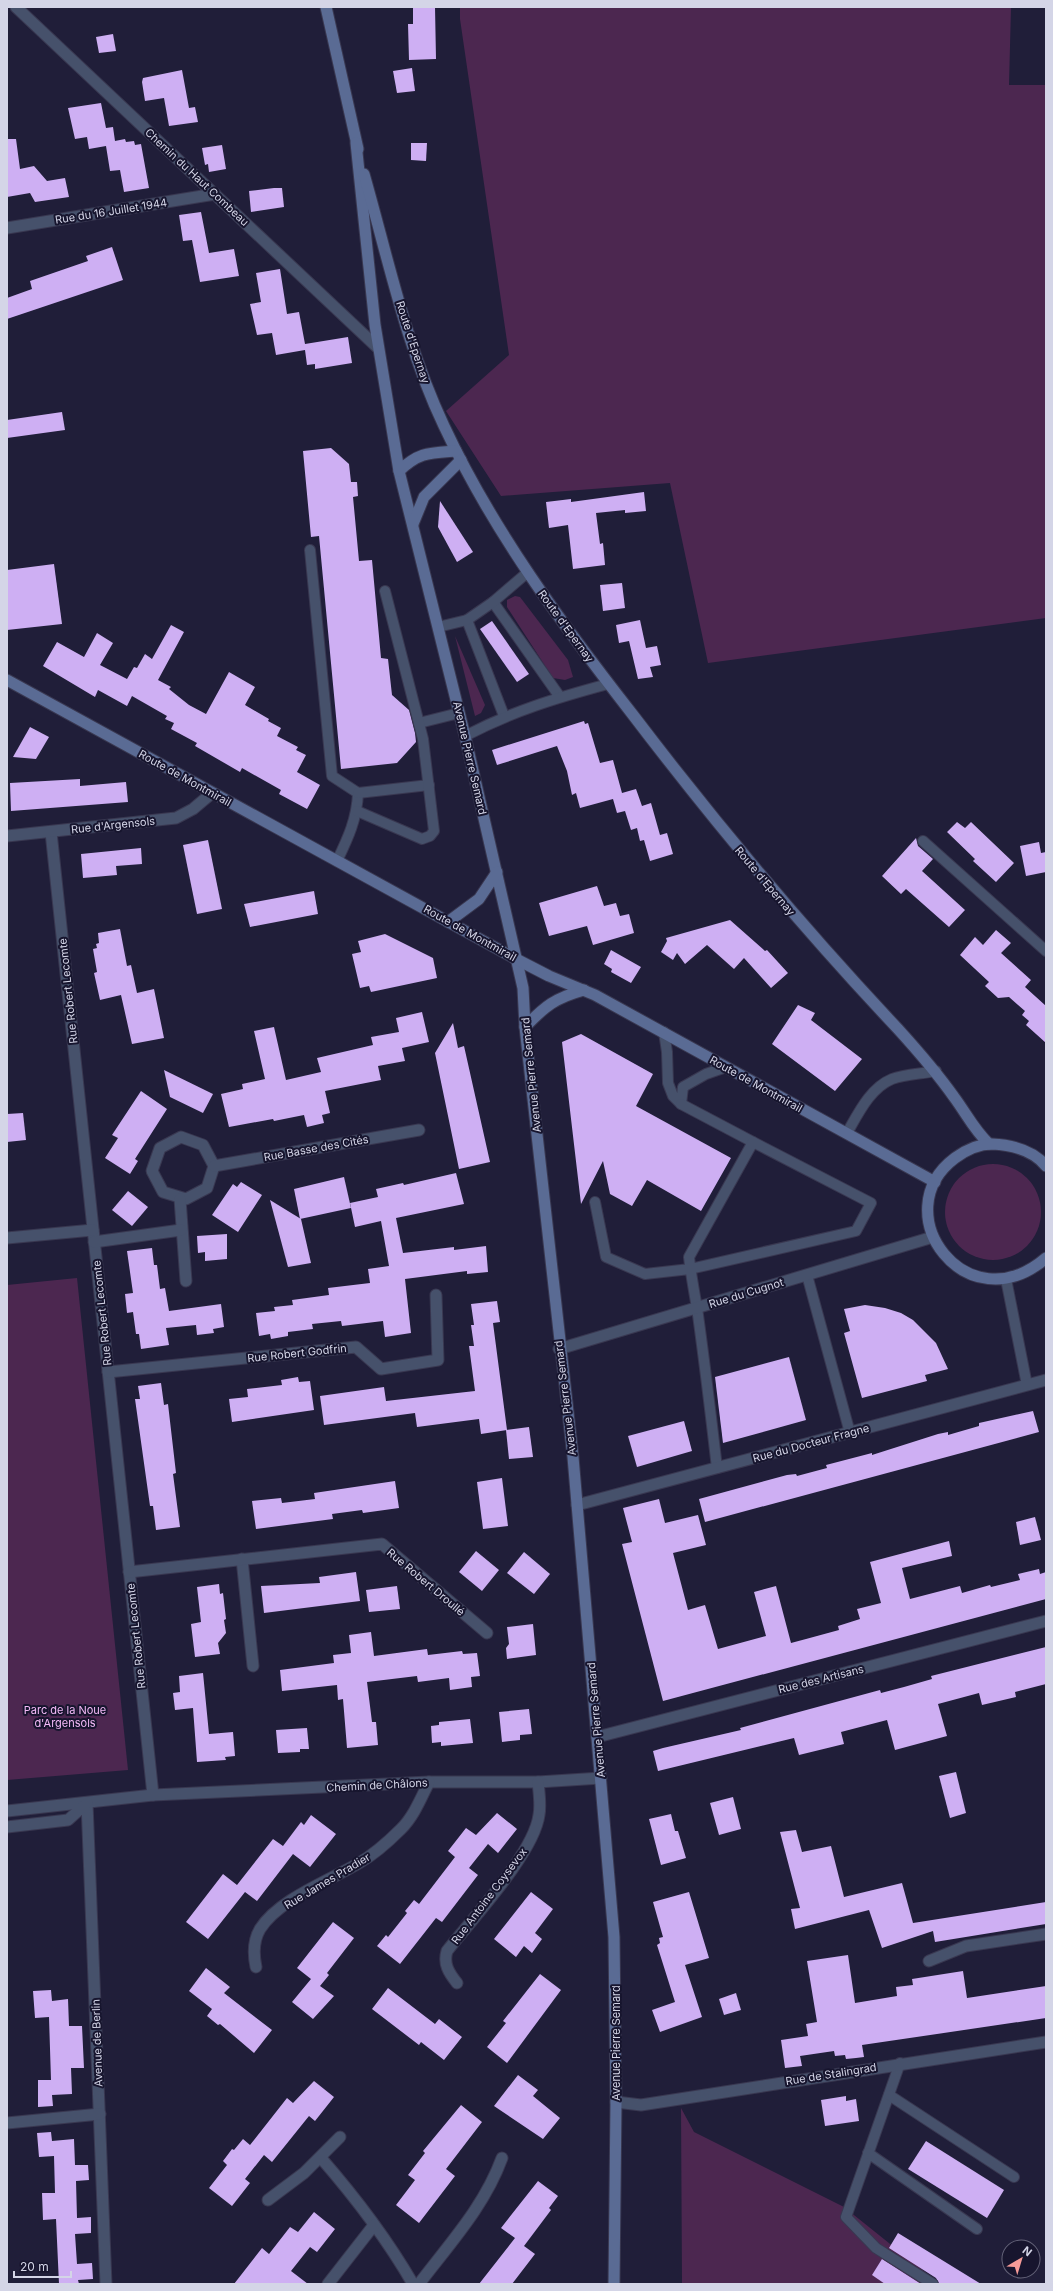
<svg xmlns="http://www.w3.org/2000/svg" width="1053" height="2291" font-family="Inter,sans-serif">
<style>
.green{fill:#4c2750}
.building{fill:#ceaff3}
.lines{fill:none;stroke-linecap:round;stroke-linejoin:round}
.service-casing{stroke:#393851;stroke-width:12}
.minor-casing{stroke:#393851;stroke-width:13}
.secondary-casing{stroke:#393851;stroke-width:13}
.service{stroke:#46516b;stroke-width:10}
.minor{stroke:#46516b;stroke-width:11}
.secondary{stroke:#5a6b94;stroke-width:11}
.labels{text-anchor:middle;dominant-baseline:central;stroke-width:4;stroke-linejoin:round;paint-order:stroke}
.street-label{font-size:11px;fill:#d4d5e7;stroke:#17152e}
.park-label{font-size:11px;fill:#f4baf8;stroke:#17152e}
</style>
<rect width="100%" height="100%" fill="#201e39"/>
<g class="green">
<polygon points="460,7 1011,7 1009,85 1046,85 1046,618 708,663 670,483 501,496 446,411 509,355 460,19"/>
<polygon points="515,596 520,597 568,660 573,677 565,680 553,678 507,607 507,600"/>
<polygon points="455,636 485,705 481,713 475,716"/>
<circle cx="993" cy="1212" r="48"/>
<polygon points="77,1278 128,1770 7,1780 7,1285"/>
<polygon points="681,2108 694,2132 844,2207 940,2284 682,2284"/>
</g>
<g class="building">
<polygon points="413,7 435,7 436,59 409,60 408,24 413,24"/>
<polygon points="113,34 116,51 99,53 96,37"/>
<polygon points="412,68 415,91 397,93 393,71"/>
<polygon points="182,70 189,108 195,107 198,122 169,126 164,98 145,101 142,82 143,78"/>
<polygon points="101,103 106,128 113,127 115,141 125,139 126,142 134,141 135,145 141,144 149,188 124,192 120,170 110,171 106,146 89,149 87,137 75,139 68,108"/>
<polygon points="7,139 16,139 20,169 34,166 47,181 65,178 69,197 35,202 30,193 7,197"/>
<polygon points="411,143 427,143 426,161 411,160"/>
<polygon points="222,145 226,169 209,172 208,164 205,165 202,148"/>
<polygon points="274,188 282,188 284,207 251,212 249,191"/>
<polygon points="201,212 209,253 234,249 239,276 200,282 192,240 183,241 179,215"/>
<polygon points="112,247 123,280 7,319 7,298 32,289 30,281 88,261 86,256"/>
<polygon points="280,269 287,314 299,312 305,344 348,337 352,363 315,369 315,364 307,365 305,350 276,355 272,333 257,335 250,304 261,302 256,273"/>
<polygon points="62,412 65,430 7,438 7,420"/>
<polygon points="331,448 349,464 351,482 357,482 358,496 353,497 359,561 372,560 381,658 388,659 392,695 409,710 415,733 416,742 397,763 341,769 319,536 311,537 303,451"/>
<polygon points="644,492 646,511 625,513 625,510 596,513 600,544 603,543 605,565 573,569 568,525 549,528 546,502 571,499 571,502"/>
<polygon points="440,501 473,552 457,562 438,527"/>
<polygon points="54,564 62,624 7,630 7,570"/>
<polygon points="622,583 625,608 603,611 600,585"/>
<polygon points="640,620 646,648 657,646 661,665 650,667 653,677 638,679 629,641 619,643 616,625"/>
<polygon points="492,621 529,674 517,682 480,629"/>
<polygon points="171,625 184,632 158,680 171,687 169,689 189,705 206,714 229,672 255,687 245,705 269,719 268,721 281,728 277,736 298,747 296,750 306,755 297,772 320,785 307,809 279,794 281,790 242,768 240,772 195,746 197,743 171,729 174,723 165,719 167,716 132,696 127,706 98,690 95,697 43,666 57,642 84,657 97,633 113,643 100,665 127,679 134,667 137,668 145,654 152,659"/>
<polygon points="584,721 585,724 588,723 600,763 613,760 622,793 636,789 642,806 651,803 660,835 667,833 673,854 650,861 644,840 640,841 637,828 631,830 625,811 617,813 613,799 580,808 576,793 572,795 567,771 557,746 497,765 492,750"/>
<polygon points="30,727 49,737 36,759 13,757"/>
<polygon points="80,779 80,786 126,782 128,802 11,811 10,783"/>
<polygon points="957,822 965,828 971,822 1014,863 996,882 973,861 975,859 947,832"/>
<polygon points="916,838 918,846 933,859 922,871 965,910 949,927 906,889 901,894 882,876"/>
<polygon points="208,840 222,909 197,914 183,845"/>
<polygon points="1039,842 1041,853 1046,852 1046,872 1026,876 1020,846"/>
<polygon points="141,848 142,864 116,866 117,875 83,878 81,854"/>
<polygon points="597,886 604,906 616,903 620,916 629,914 634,933 593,945 587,926 549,936 539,903"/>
<polygon points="314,891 318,914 250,927 244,904"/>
<polygon points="730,920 765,951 767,950 788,973 771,988 744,958 734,969 707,945 685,964 677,953 673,960 661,952 667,941 666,938"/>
<polygon points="120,929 127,966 131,965 137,993 154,989 164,1038 132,1044 121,995 100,1000 94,973 97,972 93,949 97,948 96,944 99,943 98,933"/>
<polygon points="996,930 1011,943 1001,953 1031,980 1025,987 1046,1006 1046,1043 1026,1025 1029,1021 1022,1015 1025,1011 1009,997 998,998 985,986 989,982 960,955 975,937 983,945"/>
<polygon points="385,934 433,958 437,978 371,992 369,986 360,988 352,954 361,952 358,941"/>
<polygon points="611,950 641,967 631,983 611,972 612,969 604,964"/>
<polygon points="798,1005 815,1013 811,1020 862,1059 835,1091 772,1044"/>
<polygon points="422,1012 429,1042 402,1048 405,1061 378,1066 381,1080 325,1091 330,1113 322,1115 324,1123 307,1127 304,1115 274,1121 273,1119 229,1127 221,1094 243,1089 242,1084 265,1079 254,1031 274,1027 286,1080 321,1072 317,1058 373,1045 371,1037 399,1032 396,1018"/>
<polygon points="453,1023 458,1048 464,1046 490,1162 459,1169 435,1053"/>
<polygon points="581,1034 653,1074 636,1106 731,1158 701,1211 647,1180 632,1206 610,1194 603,1161 581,1204 562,1042"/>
<polygon points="164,1070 213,1094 203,1113 170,1097"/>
<polygon points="141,1091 167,1109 135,1159 138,1161 130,1174 105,1158 118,1138 112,1135"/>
<polygon points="23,1113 26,1140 7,1142 7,1114"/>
<polygon points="456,1173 464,1204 396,1218 403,1253 454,1247 454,1250 486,1246 488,1272 467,1274 467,1271 405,1279 411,1333 385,1337 383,1321 342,1326 341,1321 312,1324 313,1329 288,1332 288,1336 271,1339 270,1334 259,1336 256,1313 275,1311 274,1307 293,1305 292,1300 329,1295 328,1288 370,1283 368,1269 389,1266 381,1221 355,1227 350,1203 378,1197 376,1189 403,1183 404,1185"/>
<polygon points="344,1177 351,1208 300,1219 294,1189"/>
<polygon points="241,1182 262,1195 238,1232 212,1215 233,1184 237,1187"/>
<polygon points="128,1191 148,1207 132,1226 112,1210"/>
<polygon points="270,1200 301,1219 311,1263 288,1267"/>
<polygon points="227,1234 227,1259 205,1261 205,1252 198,1253 197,1236"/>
<polygon points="152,1248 154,1265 157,1265 160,1289 165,1288 169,1311 221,1304 224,1327 213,1329 214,1333 197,1335 196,1325 166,1328 169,1345 141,1349 139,1334 136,1334 133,1312 127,1313 125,1294 133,1293 127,1251"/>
<polygon points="497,1301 500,1322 493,1323 507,1430 481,1434 479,1419 417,1427 415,1413 324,1425 320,1396 384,1387 386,1401 475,1391 469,1346 474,1346 471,1325 474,1325 471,1304"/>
<polygon points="865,1305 885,1308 901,1313 913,1320 936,1343 948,1369 925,1375 927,1381 862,1398 844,1333 850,1331 844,1309"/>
<polygon points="789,1357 806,1420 723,1443 715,1377"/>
<polygon points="298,1377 299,1382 310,1381 314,1410 232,1422 229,1399 248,1397 247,1389 282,1385 281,1380"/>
<polygon points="161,1383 164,1405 168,1404 176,1473 173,1474 180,1527 156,1530 153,1506 150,1506 135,1399 140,1399 138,1386"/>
<polygon points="1033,1411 1039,1432 705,1522 699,1499 787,1475 796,1474 797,1476 827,1468 826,1465 872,1453 872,1455 938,1434 948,1432 948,1435 979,1426 979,1423"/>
<polygon points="684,1421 692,1451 637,1467 628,1436"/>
<polygon points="529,1427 533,1457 509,1459 506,1430"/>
<polygon points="502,1478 508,1526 483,1529 477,1482"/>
<polygon points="395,1481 399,1508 363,1513 362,1510 332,1514 333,1519 256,1529 252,1501 281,1498 282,1503 315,1499 314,1493"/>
<polygon points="659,1499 665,1523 698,1515 706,1545 673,1553 688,1610 705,1605 718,1649 766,1636 754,1592 776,1586 791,1643 806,1639 839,1630 838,1626 860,1619 857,1609 881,1603 870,1562 949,1541 952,1556 902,1568 910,1599 960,1586 962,1593 990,1585 991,1587 1020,1580 1018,1574 1039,1569 1040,1574 1046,1572 1046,1599 663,1701 622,1544 632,1542 623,1508"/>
<polygon points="1035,1517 1041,1540 1020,1545 1016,1522"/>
<polygon points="476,1551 499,1570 482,1591 459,1572"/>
<polygon points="524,1552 550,1574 534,1594 507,1573"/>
<polygon points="356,1572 360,1601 264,1613 261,1586 320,1583 319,1577"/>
<polygon points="219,1584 220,1594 223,1593 226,1619 224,1620 226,1633 218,1643 220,1654 195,1657 191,1624 201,1622 197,1587"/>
<polygon points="397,1586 400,1609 369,1612 366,1590"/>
<polygon points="533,1624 536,1655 507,1659 506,1648 509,1644 507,1627"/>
<polygon points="371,1632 374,1656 427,1649 428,1655 462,1651 463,1654 477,1653 480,1676 471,1677 472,1687 450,1690 449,1678 418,1682 417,1676 367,1682 372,1722 376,1722 378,1745 347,1748 343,1699 338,1700 337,1685 282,1691 280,1670 334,1663 333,1655 351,1653 349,1635"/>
<polygon points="1046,1647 1046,1684 1015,1692 1016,1697 982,1705 979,1693 938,1704 947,1736 895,1750 887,1720 841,1732 844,1744 799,1755 794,1738 658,1771 653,1751 663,1748 741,1730 740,1728 880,1690 881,1693 904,1687 932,1679 931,1676"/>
<polygon points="203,1673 209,1734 233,1732 235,1756 225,1757 226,1760 197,1762 193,1708 175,1710 173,1693 180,1692 179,1676"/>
<polygon points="529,1709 532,1734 520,1735 520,1740 502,1742 499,1712"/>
<polygon points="470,1719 473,1743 441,1746 441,1742 432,1743 431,1726 439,1725 439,1722"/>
<polygon points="307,1728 309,1749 300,1749 300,1752 278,1753 276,1730"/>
<polygon points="956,1772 966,1813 950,1818 939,1776"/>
<polygon points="733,1797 741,1829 719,1835 710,1803"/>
<polygon points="497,1813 517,1829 498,1853 488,1844 469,1868 478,1875 442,1922 436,1918 400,1964 377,1946 386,1935 388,1937 407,1913 405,1911 414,1900 419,1904 455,1857 448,1851 466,1828 476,1835"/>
<polygon points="671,1814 675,1831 678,1831 686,1858 661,1865 649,1819"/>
<polygon points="311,1815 336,1834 310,1867 293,1854 257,1901 245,1892 208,1939 186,1922 223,1874 237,1885 273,1839 283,1846 301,1822 304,1825"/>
<polygon points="796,1830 802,1852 831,1846 844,1897 902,1883 913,1923 1046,1902 1046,1924 935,1942 933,1931 882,1948 869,1910 795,1929 791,1909 800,1908 780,1832"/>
<polygon points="531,1892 553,1909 535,1933 542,1939 532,1953 524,1946 516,1957 494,1939"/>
<polygon points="689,1892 709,1958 685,1965 702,2017 660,2032 652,2010 675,2002 657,1945 660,1943 659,1938 663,1937 653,1902"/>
<polygon points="333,1922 354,1938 327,1973 329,1975 320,1986 334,1996 313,2019 292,2002 311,1979 297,1968"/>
<polygon points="848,1955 855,2003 897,1996 896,1987 913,1985 912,1979 963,1971 967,1998 1046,1986 1046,2018 862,2045 864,2057 856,2058 846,2059 845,2055 835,2056 834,2051 800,2056 802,2066 785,2068 781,2040 808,2036 806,2024 817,2022 807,1961"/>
<polygon points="206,1968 230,1987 224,1993 272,2030 254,2053 220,2024 218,2025 207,2016 212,2009 189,1991"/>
<polygon points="540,1974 561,1990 507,2063 487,2047 506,2023 503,2021"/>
<polygon points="388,1988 435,2024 439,2019 462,2037 444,2060 421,2042 419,2045 372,2009"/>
<polygon points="51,1990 52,2001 68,1999 69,2026 82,2026 84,2068 71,2068 72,2094 52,2095 53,2106 38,2107 38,2080 51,2080 49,2017 35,2018 33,1991"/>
<polygon points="736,1993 741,2010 724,2015 719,1999"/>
<polygon points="518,2075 538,2090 533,2096 560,2118 543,2139 494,2106"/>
<polygon points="314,2081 334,2097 315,2121 309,2116 272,2162 264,2155 245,2179 250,2183 232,2206 209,2188 227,2165 223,2161 232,2149 234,2150 243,2139 250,2145 287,2098 293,2103"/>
<polygon points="846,2096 846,2101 856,2099 859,2121 825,2126 821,2100"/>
<polygon points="461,2105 482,2122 446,2169 455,2176 419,2223 396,2205 415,2180 408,2175 425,2153 423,2151"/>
<polygon points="51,2132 52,2141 74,2139 75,2165 88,2165 89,2180 76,2181 77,2218 91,2217 91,2233 75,2234 77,2264 92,2263 93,2279 78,2280 79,2284 59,2284 56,2219 43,2220 42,2193 55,2193 54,2156 39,2157 37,2133"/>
<polygon points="926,2141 1004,2190 987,2218 908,2169"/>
<polygon points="538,2181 558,2196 549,2208 551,2210 524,2246 535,2254 512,2284 479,2284 515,2238 501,2228"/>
<polygon points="314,2212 335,2229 317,2252 310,2247 291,2271 308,2284 234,2284 262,2248 269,2254 290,2227 298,2232"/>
<polygon points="898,2233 981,2284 939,2284 936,2278 889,2248"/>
<polygon points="882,2259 921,2284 885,2284 872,2275"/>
</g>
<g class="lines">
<g class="service-casing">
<g id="service">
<path d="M 310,550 L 332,776 L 358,793 C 357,819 348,838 337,861"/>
<polyline points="493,602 560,697"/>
<polyline points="467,620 504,716"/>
<polyline points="438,627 467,620 493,602 528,572"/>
<polyline points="419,723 459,713"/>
<path d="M 465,736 C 513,711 556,698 608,684"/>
<polyline points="358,793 429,785"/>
<polyline points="357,811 422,839 430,836 434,831 423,739 385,591"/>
<polyline points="923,841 1046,951"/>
<polyline points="664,1032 667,1052 668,1083 673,1096 681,1104 683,1087 706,1074 726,1067"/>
<polyline points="681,1104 753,1142"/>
<path d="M 847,1133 C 858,1114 870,1088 892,1079 C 905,1074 922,1074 936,1071"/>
<path d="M 595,1202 L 606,1257 L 645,1274 L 690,1269 L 856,1231 L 871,1203 L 753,1142 L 689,1257 C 691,1276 695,1295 698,1315 C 705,1366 711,1416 717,1468"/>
<polyline points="807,1275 850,1433"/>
<polyline points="1006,1279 1027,1385"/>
<polyline points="900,2063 846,2217 876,2248 933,2284"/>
<polyline points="889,2095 1014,2177"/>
<polyline points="868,2153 977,2229"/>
</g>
</g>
<g class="minor-casing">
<g id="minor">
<polyline points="16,7 378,348"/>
<polyline points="7,228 215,194"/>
<polyline points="51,832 153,1795"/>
<polyline points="7,836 176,818 193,809 212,793"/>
<polygon points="181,1137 203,1145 214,1166 207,1188 186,1199 163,1192 152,1171 160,1148"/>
<polyline points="214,1166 419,1130"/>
<polyline points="180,1199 186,1281"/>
<polyline points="7,1238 93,1230"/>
<polyline points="94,1242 181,1230"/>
<polyline points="559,1349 933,1237"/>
<polyline points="108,1372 356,1347 381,1369 438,1360 436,1295"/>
<polyline points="577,1505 1046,1380"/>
<polyline points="242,1559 253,1666"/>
<polyline points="129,1572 382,1544 487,1633"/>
<polyline points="597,1737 1046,1621"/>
<polyline points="87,1803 106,2284"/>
<polyline points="7,1811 153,1795 429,1782 538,1782 601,1778"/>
<polyline points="7,1827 68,1820 87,1803"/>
<polyline points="929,1961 966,1946 1046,1934"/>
<path d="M 256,1967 C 253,1953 253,1941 260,1929 C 279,1899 329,1881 359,1863 C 373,1855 389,1841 401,1829 C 414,1816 421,1798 429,1782"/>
<path d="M 457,1983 C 449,1973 443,1964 447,1951 C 472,1919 534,1853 539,1815 C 541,1805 539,1792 538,1782"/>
<polyline points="616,2102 641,2105 1046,2042"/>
<polyline points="7,2123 100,2114"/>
<path d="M 321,2158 C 355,2197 387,2239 413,2284"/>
<polyline points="268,2200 304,2173 340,2137"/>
<polyline points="328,2284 374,2225"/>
<path d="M 419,2284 C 450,2243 484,2207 502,2158"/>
</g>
</g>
<g class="secondary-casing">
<g id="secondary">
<polyline points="326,7 358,149"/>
<polyline points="356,143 375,325 399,471 465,736 523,988 525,1027 573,1457 614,1937 616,2102 614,2284"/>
<path d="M 364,174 C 388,258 406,346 444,426 C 493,531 562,624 633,715 C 716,824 804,929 898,1029 C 918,1051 937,1073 954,1097 C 966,1113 974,1130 989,1144"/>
<path d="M 399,471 C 419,452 429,453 456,451"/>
<polyline points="413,524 424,497 461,460"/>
<polyline points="7,680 516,959 549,976 595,995 935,1182"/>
<polyline points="448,922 479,899 497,872"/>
<path d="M 525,1027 C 545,1006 555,998 584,990"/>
<path d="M 1046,1166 C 1033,1150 1012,1145 992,1144 C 979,1144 966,1150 955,1158 C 883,1212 967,1326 1046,1258"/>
</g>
</g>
<use href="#service" class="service"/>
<use href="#minor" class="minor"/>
<use href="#secondary" class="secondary"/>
</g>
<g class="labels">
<g class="street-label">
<text transform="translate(197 177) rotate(43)">Chemin du Haut Combeau</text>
<text transform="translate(111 211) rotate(-9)">Rue du 16 Juillet 1944</text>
<text transform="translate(413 342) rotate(72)">Route d'Epernay</text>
<text transform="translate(566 626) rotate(54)">Route d'Epernay</text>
<text transform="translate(470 758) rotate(77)">Avenue Pierre Semard</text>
<text transform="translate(185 778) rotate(29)">Route de Montmirail</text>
<text transform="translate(113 825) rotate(-6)">Rue d'Argensols</text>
<text transform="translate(765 881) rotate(50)">Route d'Epernay</text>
<text transform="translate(470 933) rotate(29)">Route de Montmirail</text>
<text transform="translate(68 991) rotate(-96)">Rue Robert Lecomte</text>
<text transform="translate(531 1075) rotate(-96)">Avenue Pierre Semard</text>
<text transform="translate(756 1084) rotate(29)">Route de Montmirail</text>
<text transform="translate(316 1148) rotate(-10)">Rue Basse des Cités</text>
<text transform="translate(746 1293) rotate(-17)">Rue du Cugnot</text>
<text transform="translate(102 1313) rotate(-96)">Rue Robert Lecomte</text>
<text transform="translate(297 1353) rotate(-6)">Rue Robert Godfrin</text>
<text transform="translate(565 1398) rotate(-97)">Avenue Pierre Semard</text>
<text transform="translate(811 1443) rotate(-15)">Rue du Docteur Fragne</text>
<text transform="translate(426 1582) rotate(40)">Rue Robert Droullé</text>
<text transform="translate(136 1636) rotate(-96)">Rue Robert Lecomte</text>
<text transform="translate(821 1679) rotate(-14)">Rue des Artisans</text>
<text transform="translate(596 1720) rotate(-95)">Avenue Pierre Semard</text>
<text transform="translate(377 1785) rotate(-3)">Chemin de Châlons</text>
<text transform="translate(327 1881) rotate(-31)">Rue James Pradier</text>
<text transform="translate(489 1896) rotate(-53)">Rue Antoine Coysevox</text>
<text transform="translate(97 2043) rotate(-92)">Avenue de Berlin</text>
<text transform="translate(616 2043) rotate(-90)">Avenue Pierre Semard</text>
<text transform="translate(831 2074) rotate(-9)">Rue de Stalingrad</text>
</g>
<g class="park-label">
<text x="65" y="1710">Parc de la Noue<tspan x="65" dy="13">d'Argensols</tspan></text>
</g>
</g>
<rect width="1053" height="2291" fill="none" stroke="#d4d5e7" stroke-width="16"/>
<g transform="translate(1021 2259) rotate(38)"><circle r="19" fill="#17152e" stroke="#636278"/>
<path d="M0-3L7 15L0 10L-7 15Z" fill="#f59b98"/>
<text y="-6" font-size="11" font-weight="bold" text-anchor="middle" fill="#d4d5e7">N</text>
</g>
<path d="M14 2271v6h57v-6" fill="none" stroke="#d4d5e7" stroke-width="2"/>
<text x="20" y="2271" font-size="12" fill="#d4d5e7" stroke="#17152e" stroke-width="3" paint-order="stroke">20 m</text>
</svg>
